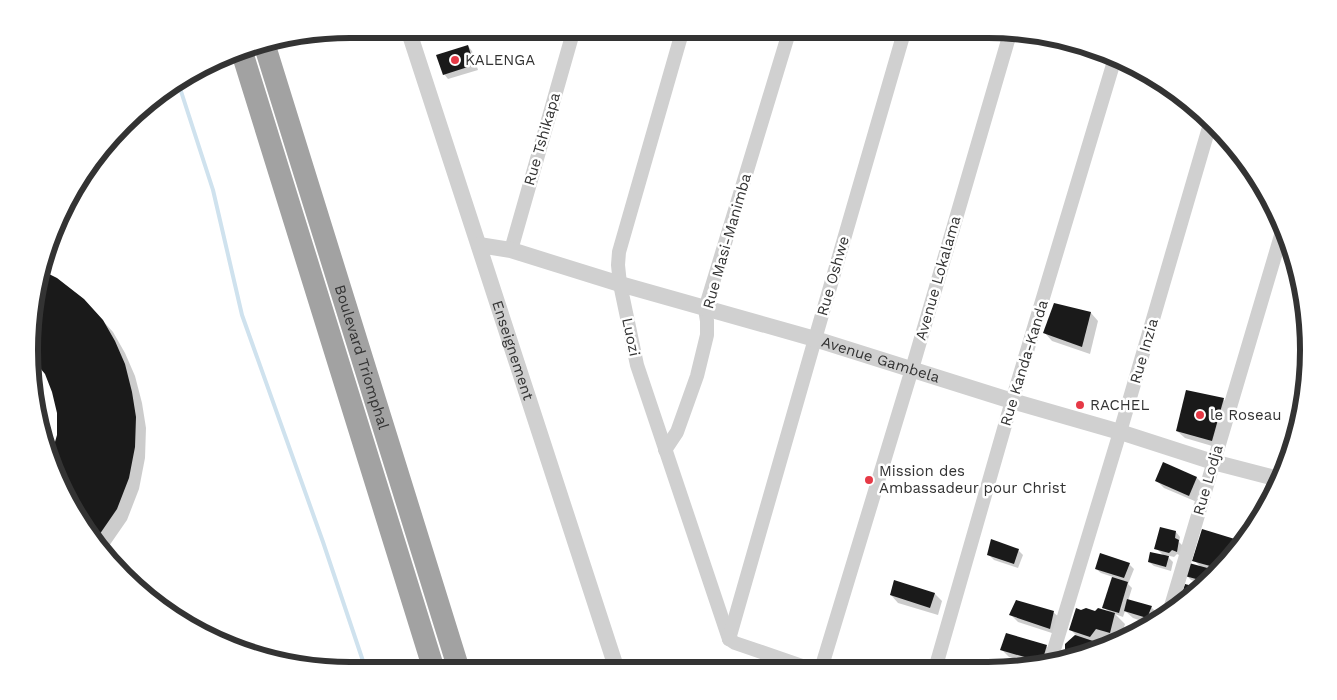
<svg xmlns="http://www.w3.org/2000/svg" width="1337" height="700" font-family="'Work Sans',sans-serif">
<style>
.shadow{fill:#0003}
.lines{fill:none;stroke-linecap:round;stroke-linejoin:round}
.stream{stroke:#cfe2ee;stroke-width:4}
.building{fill:#1a1a1a}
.minor{stroke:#d0d0d0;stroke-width:14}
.tertiary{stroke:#d0d0d0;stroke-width:16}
.trunk{stroke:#a2a2a2;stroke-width:22}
.poi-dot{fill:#e63946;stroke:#fff;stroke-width:2}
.labels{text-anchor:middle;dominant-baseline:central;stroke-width:5;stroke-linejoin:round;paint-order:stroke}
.poi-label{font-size:15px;fill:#333;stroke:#fff;text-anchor:start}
.street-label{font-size:15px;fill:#333;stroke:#fff}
.rim{fill:none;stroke:#333;stroke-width:6}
</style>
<rect width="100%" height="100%" fill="#fff"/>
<g class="shadow">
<polygon points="468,46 472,51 478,70 448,79 444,74"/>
<polygon points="39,270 94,311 113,332 125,353 135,376 142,403 146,428 145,458 139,489 127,520 109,546 103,553 53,473 58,435 58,413 53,392 46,374 37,362 31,356"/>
<polygon points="1055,305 1091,313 1098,321 1090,354 1052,341 1045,333"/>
<polygon points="1223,399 1231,407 1219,448 1185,438 1177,431"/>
<polygon points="1197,478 1204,485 1197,502 1164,488 1157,481"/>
<polygon points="1176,532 1180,537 1179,542 1183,546 1181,556 1177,554 1174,557 1166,555 1173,562 1171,571 1154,566 1149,562 1164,556 1156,548"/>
<polygon points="1237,541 1241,544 1229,562 1217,572 1211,570 1215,574 1205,584 1191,580 1187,576 1201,567 1194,560"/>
<polygon points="1018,550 1023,555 1018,568 994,560 989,555"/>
<polygon points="1129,564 1134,569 1128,584 1132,588 1128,601 1151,607 1159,615 1157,620 1150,624 1133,618 1125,611 1123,617 1115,614 1125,624 1120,641 1119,642 1107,638 1100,648 1101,649 1068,658 1066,656 1066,644 1076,635 1070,629 1095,613 1109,612 1104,607 1113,577 1101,573 1096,569"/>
<polygon points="1186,586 1199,589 1187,600 1183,596"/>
<polygon points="935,594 942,601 938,615 898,603 891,595"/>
<polygon points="1053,612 1061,619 1058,635 1018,622 1011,615"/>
<polygon points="1046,646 1054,653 1051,663 1040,666 1009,657 1002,650"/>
</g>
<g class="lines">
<polyline class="stream" points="178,82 213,190 242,315 323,542 366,670"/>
</g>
<g class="building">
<polygon points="468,45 474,65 443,75 436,55"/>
<polygon points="39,269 57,278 84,299 103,320 115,341 125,364 132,392 136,417 135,447 129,478 117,509 95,541 53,473 50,459 57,435 57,413 52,392 45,374 31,357"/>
<polygon points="1054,303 1091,312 1082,347 1043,333"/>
<polygon points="1186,390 1224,398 1212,441 1176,431"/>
<polygon points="1163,462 1197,477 1189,496 1155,481"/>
<polygon points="1160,527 1176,531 1175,538 1179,540 1177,552 1172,550 1169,553 1154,549"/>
<polygon points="1202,529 1238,540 1234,554 1229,562 1221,569 1192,561"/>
<polygon points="991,539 1019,549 1014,564 987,555"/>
<polygon points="1150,552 1169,556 1166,567 1148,562"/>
<polygon points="1100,553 1130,563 1124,578 1095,569"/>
<polygon points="1189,563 1211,569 1207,582 1185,576"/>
<polygon points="1112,577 1128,582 1119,613 1102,608"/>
<polygon points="894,580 935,593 930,608 890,595"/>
<polygon points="1185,584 1200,588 1189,598 1181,596"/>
<polygon points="1127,599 1152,606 1147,618 1124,611"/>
<polygon points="1016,600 1054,611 1050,629 1009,615"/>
<polygon points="1076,608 1081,610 1086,608 1095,611 1098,608 1115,613 1110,633 1096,629 1090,637 1069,630"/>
<polygon points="1134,624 1144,627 1131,635"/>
<polygon points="1006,633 1047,645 1042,662 1000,650"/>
<polygon points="1075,635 1096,642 1096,651 1068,658 1065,657 1065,644"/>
</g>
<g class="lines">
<g class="minor">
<polyline points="683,29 619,252 618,265 620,284 637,365 729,639"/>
<polyline points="511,250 574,29"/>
<polyline points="665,450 677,432 697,376 707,335 707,321 705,309 790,29"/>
<polyline points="1169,613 1282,232"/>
<polyline points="729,639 815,339 905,29"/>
<polyline points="729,639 735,643 811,669"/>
<polyline points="1050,663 1120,432 1210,124"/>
<polyline points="821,669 912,369 1011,30"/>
<polyline points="935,669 1012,401 1115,58"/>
</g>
<g class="tertiary">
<path id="s1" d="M 408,29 L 617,670"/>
<path id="s2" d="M 479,245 L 511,250 L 620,284 L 815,339 L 1012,401 L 1120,432 L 1213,462 L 1279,479"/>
</g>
<g class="trunk">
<path id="s3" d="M 264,43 L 459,670"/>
<polyline points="241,49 434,670"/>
</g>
</g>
<g class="poi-dot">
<circle cx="455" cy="60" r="5"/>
<circle cx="1080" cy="405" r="5"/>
<circle cx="1200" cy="415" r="5"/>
<circle cx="869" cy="480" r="5"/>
</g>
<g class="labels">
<g class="poi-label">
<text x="465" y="60">KALENGA</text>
<text x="1090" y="405">RACHEL</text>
<text x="1210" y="415">le Roseau</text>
<text x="879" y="471">Mission des<tspan x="879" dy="17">Ambassadeur pour Christ</tspan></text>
</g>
<g class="street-label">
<text transform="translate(542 139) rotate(-74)">Rue Tshikapa</text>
<text transform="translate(727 241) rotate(-74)">Rue Masi-Manimba</text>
<text transform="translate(833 276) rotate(-74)">Rue Oshwe</text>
<text transform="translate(938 278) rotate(-74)">Avenue Lokalama</text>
<text transform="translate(631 337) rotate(78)">Luozi</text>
<text stroke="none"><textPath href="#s1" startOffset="338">Enseignement</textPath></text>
<text transform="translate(1144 351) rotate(-74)">Rue Inzia</text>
<text stroke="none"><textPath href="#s3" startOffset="329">Boulevard Triomphal</textPath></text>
<text stroke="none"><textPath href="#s2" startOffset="418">Avenue Gambela</textPath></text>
<text transform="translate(1024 363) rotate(-73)">Rue Kanda-Kanda</text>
<text transform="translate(1208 480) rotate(-74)">Rue Lodja</text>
</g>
</g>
<path d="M0 0H1337V700H0ZM350 38H988A312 312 0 0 1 1300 350V350A312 312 0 0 1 988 662H350A312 312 0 0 1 38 350V350A312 312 0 0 1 350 38Z" fill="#fff" fill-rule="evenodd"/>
<path class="rim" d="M350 38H988A312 312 0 0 1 1300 350V350A312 312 0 0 1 988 662H350A312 312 0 0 1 38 350V350A312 312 0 0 1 350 38Z"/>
</svg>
